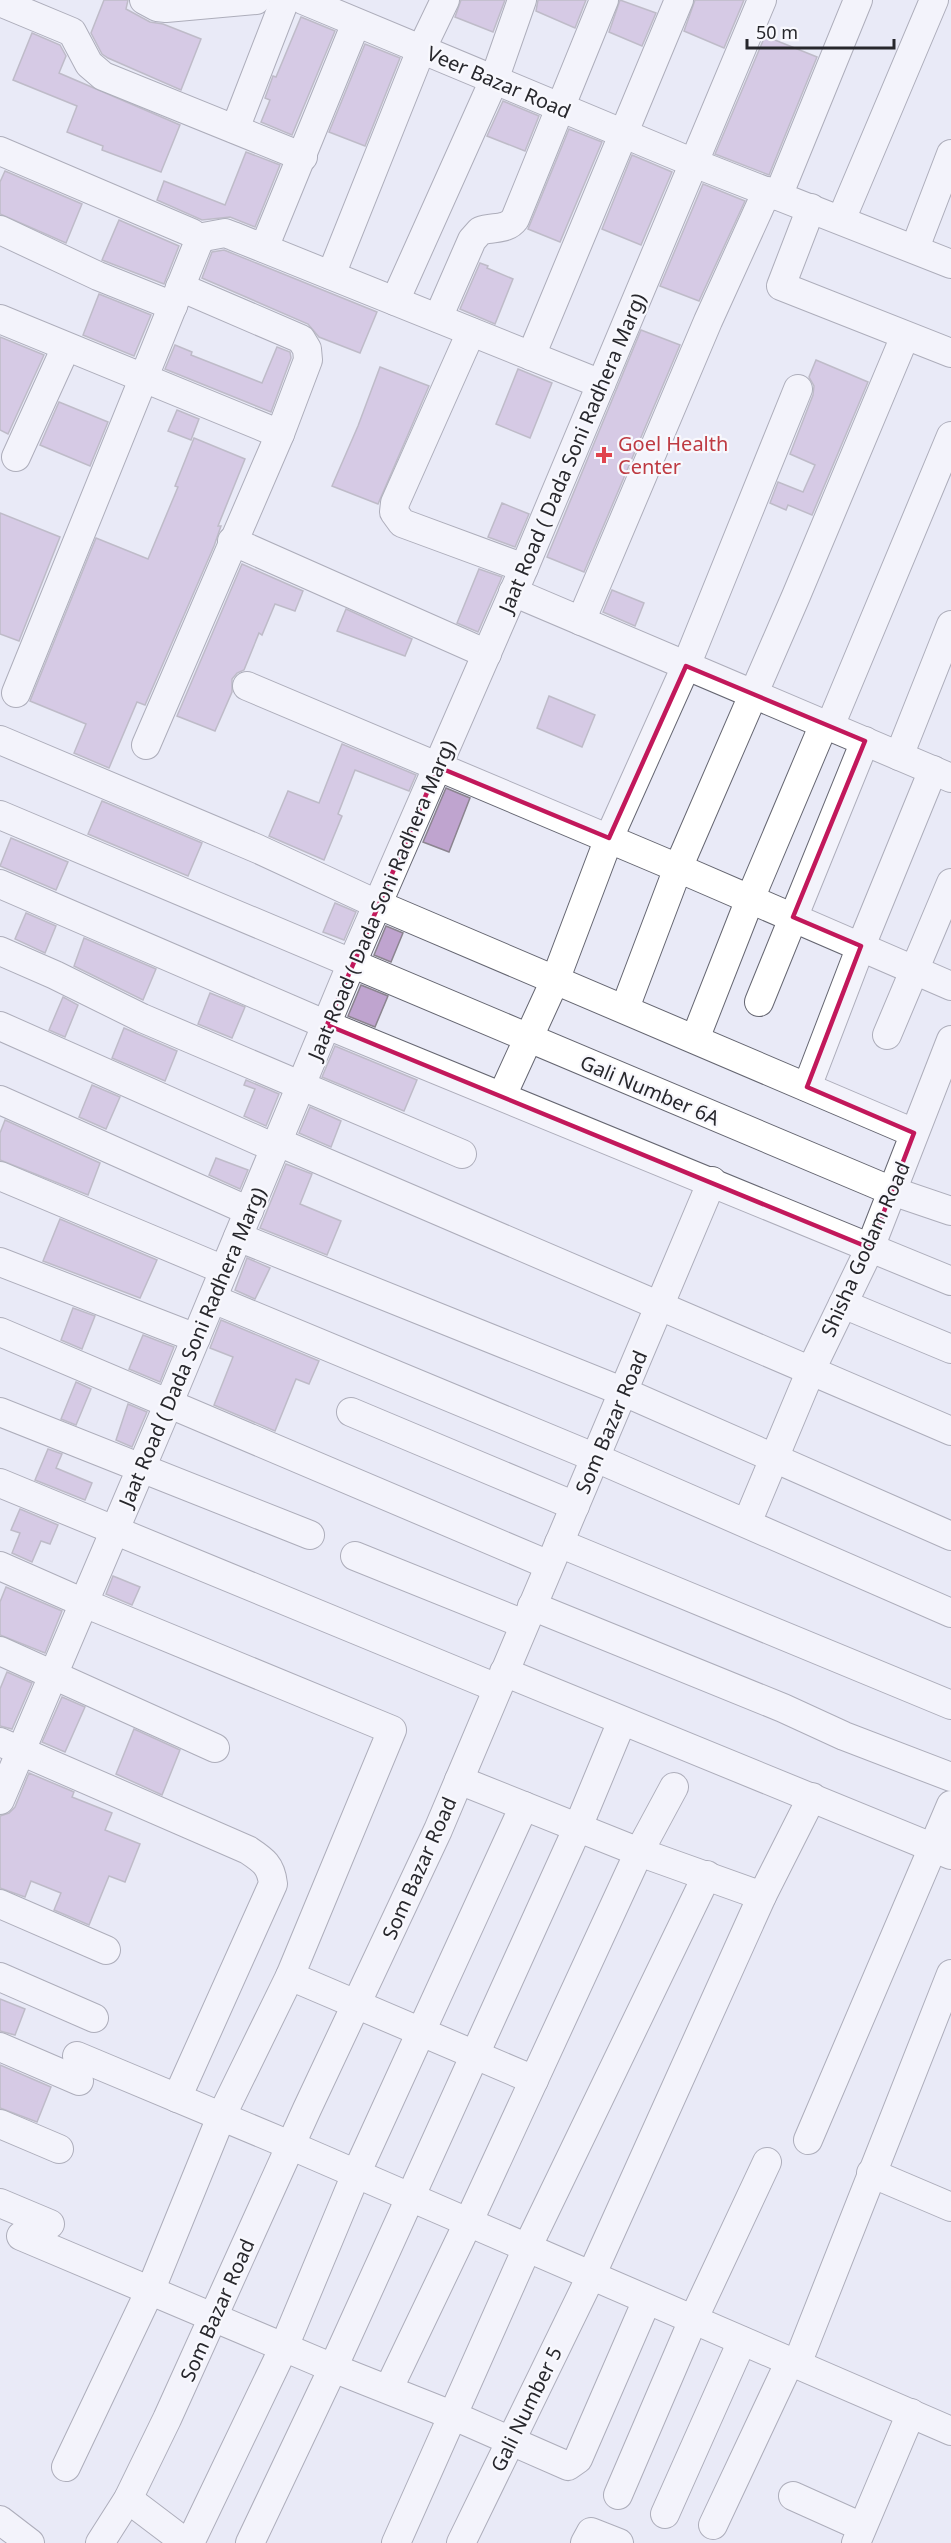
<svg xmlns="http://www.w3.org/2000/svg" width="951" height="2543" font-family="'Noto Sans',sans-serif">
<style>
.building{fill:#bfa4cf;stroke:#8b848f;stroke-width:1.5}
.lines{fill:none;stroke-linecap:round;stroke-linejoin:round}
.minor-casing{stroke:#656671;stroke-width:30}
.minor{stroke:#fff;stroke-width:28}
.marked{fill:none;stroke:#c2185b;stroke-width:4.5;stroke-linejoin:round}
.health-dot{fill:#e0444e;stroke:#f8f8fd;stroke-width:2}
.labels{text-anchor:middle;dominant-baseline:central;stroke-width:4.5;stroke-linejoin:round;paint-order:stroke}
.street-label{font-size:20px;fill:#27272c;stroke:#f8f8fd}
.health-label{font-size:20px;fill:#be3a42;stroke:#f8f8fd;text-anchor:start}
</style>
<rect width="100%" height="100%" fill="#e9eaf7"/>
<g class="building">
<polygon points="104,0 128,0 126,9 150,22 163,24 201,39 181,90 108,58 102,54 91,33"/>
<polygon points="461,0 505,0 493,32 455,17"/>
<polygon points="538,0 586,0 575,28 536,11"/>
<polygon points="620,0 656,13 642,46 609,32"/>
<polygon points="695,0 744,0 724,48 684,31"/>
<polygon points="301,17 335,31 292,135 261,122 270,100 265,98 273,76 276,77"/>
<polygon points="32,33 60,45 66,56 59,73 180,125 161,172 102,150 103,146 67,132 77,106 13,80"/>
<polygon points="765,36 817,57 769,175 715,154"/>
<polygon points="365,44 400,58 365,146 329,132"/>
<polygon points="503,101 539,116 525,151 487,136"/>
<polygon points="569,129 602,142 560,242 528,229"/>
<polygon points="246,152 280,165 255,227 230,217 202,220 157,200 164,181 225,205"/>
<polygon points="632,155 672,172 641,245 602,229"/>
<polygon points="5,171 82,204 66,243 0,214 0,182"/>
<polygon points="703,184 745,201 699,301 660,286"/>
<polygon points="119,220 179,246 164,284 102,260"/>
<polygon points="224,250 377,312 360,353 319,337 308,324 202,278 212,252"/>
<polygon points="480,263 488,266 487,268 513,279 495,324 460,309"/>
<polygon points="99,294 151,315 134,356 83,335"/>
<polygon points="641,330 680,345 584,572 547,557"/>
<polygon points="0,337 44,355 8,434 0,430"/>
<polygon points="175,345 192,352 191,355 262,383 277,347 290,352 291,358 271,412 165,369"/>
<polygon points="816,360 868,382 812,515 788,505 786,510 770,503 778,482 803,492 815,465 790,454 813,395 814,386 809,377"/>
<polygon points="380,367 429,386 378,504 332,486 358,426"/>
<polygon points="518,369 552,383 530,438 496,424"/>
<polygon points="59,402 108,422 90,466 40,445"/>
<polygon points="177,410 199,419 191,440 168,431"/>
<polygon points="194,438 245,459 218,526 221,526 214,546 145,705 137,702 109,768 74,753 86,724 30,701 96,538 148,559 178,487 175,486"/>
<polygon points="502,503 529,514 515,547 488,537"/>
<polygon points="0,513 60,537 19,641 0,634"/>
<polygon points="242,564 303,591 295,611 275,604 262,635 259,633 244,670 237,673 232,679 232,692 215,731 177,716"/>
<polygon points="479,569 502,577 478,632 457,623"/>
<polygon points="612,590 644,603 635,626 603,612"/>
<polygon points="346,609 412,639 405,656 337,631"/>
<polygon points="549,696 595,715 582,747 537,728"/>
<polygon points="342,744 416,775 409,791 355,770 338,814 342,816 324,860 269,836 288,791 319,803"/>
<polygon points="446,788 470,798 449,852 423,842"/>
<polygon points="102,801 202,843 188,876 88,834"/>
<polygon points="11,838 68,862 56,890 0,866"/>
<polygon points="335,903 356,912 344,940 323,932"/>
<polygon points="26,913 56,926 45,953 15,939"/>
<polygon points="386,926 403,933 391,962 374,955"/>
<polygon points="84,938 156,969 143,1000 74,966"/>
<polygon points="361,985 388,996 375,1027 348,1016"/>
<polygon points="210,993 245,1007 232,1038 198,1024"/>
<polygon points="63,997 78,1005 65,1037 49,1030"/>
<polygon points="124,1028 177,1051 165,1081 112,1058"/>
<polygon points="335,1046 417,1080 404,1111 322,1077"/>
<polygon points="246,1080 279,1094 266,1126 244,1116 255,1089 244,1085"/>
<polygon points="92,1085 120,1097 106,1129 79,1117"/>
<polygon points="310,1107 341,1121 331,1147 299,1133"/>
<polygon points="5,1120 100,1163 88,1195 0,1160 0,1133"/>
<polygon points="216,1158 248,1170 240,1189 209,1175"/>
<polygon points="286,1164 312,1174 300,1204 341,1221 327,1255 260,1228"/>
<polygon points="60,1219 157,1260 140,1298 43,1261"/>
<polygon points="247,1258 270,1268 255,1299 235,1290"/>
<polygon points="73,1308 95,1316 82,1349 61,1340"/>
<polygon points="221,1320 319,1361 309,1384 296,1379 275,1431 214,1405 233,1357 210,1348"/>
<polygon points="143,1335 174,1347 160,1382 129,1369"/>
<polygon points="76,1382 91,1389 76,1425 61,1419"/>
<polygon points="128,1404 147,1412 132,1447 116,1440"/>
<polygon points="48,1449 62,1454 56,1468 92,1483 85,1500 35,1480"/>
<polygon points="20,1509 58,1525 50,1544 41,1541 32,1562 12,1553 20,1533 11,1530"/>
<polygon points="113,1576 140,1587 132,1605 106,1594"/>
<polygon points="6,1587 62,1611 45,1653 0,1635 0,1602"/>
<polygon points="7,1672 32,1683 12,1729 0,1726 0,1689"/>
<polygon points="62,1697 85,1707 65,1752 42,1742"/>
<polygon points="134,1729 180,1750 162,1795 116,1774"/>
<polygon points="29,1773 74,1792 72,1797 112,1813 105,1830 140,1844 125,1882 109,1876 89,1925 54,1910 61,1893 31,1881 25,1897 0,1888 0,1816 9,1813 15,1807"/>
<polygon points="0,1999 25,2009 15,2035 0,2031"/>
<polygon points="0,2065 51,2087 37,2122 0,2108"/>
</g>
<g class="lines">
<g class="minor-casing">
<g id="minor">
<polyline points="144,0 157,7 166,8 256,0"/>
<polyline points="303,0 694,163 951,264"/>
<polyline points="0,2 72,32 89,64 103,76 303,157"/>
<polyline points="235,129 285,0"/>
<polyline points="0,151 192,233 199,241 16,693"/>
<polyline points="778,196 858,0"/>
<polyline points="811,208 781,286 951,353"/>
<polyline points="841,220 934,0"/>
<polyline points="0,230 98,276 173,306"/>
<polyline points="198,238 225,233 233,236 601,384"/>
<polyline points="264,248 356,23"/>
<polyline points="915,248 951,154"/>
<polyline points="331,275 421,50 445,0"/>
<polyline points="395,301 494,80 522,0"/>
<path d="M 438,318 L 472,240 L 480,231 C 493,226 506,231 515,219 L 604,0"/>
<polyline points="0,319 280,434"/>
<polyline points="471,332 395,503 394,512 402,523 524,568"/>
<polyline points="531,356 679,0"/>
<polyline points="16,457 66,347"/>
<polyline points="232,541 487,654"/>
<polyline points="513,592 951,778"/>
<polyline points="581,621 708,321 767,191"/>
<polyline points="247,686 678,868 951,986"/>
<polyline points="830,726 951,436"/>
<polyline points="0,740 258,849 379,905 914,1133"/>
<polyline points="146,745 280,434 308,360 307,349 301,339 180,287"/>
<polyline points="899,756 951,625"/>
<polyline points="0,815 892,1191 951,1211"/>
<polyline points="0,884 327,1025 951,1281"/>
<polyline points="0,951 55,975 142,1018 462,1154"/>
<polyline points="759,1002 865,741"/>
<polyline points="625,1008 678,868 796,596 905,336"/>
<polyline points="0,1026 275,1148"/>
<polyline points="887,1035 951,883"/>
<polyline points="695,1039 750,899 824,724"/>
<polyline points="807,1087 861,946 933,770"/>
<polyline points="502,1096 556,978 609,838 686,666 798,389"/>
<polyline points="0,1100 249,1211"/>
<polyline points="278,1142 951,1431"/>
<polyline points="0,1176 224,1270"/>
<polyline points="238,1237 624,1392 951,1536"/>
<polyline points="0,1262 196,1338"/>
<polyline points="213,1299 596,1458 951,1613"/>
<polyline points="843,1304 951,1349"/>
<polyline points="0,1332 549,1565"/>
<polyline points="0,1412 310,1535"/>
<polyline points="351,1412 575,1506"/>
<polyline points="0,1483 497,1688"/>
<polyline points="747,1523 811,1370 870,1248 951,1040"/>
<polyline points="559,1543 951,1705"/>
<polyline points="355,1556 524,1624"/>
<polyline points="0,1566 84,1603 392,1730 290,1976 221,2117 153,2284 66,2467"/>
<polyline points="532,1606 783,1708 844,1736 951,1777"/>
<polyline points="0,1651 215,1748"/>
<polyline points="504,1672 951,1855"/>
<path d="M 0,1742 L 248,1850 C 263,1860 271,1865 273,1884 L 177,2098"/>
<polyline points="459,1780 639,1852 762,1896"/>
<polyline points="0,1800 168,1405 351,965 524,568 762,0"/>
<polyline points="0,1904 106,1950"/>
<polyline points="290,1976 534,2080"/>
<polyline points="0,1977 94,2018"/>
<polyline points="0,2047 79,2081"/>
<polyline points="77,2056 292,2146 951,2431"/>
<polyline points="0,2124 59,2149"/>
<polyline points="808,2140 951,1805"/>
<polyline points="871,2173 951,2207"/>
<polyline points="0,2203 50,2224"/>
<polyline points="21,2236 333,2368 454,2416 568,2466 578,2459 647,2300"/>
<polyline points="797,2364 951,1974"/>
<polyline points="389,2388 468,2223 639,1852 674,1787"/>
<polyline points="618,2495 693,2320 767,2162"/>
<polyline points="793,2496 862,2527"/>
<polyline points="128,2499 186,2543"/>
<polyline points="665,2514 742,2341"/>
<polyline points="0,2520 30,2543"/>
<polyline points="713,2525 790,2361"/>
<polyline points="100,2543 128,2499 167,2419 307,2109 438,1830 712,1181"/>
<polyline points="190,2543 284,2347 356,2174 524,1806"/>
<polyline points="250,2543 333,2368 578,1827 622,1721"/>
<polyline points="396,2543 527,2248 707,1875"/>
<polyline points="461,2543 591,2276 762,1896 812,1797"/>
<polyline points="585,2543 591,2532 619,2543"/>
<polyline points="856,2543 911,2413"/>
</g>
</g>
<use href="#minor" class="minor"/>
</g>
<path d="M0 0H951V2543H0ZM 686,666 L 865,741 L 793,917 L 861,946 L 807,1087 L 914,1133 L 870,1248 L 327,1025 L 438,767 L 609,838 Z" fill="#e9eaf7" fill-opacity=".55" fill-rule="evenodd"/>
<path class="marked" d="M 686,666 L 865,741 L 793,917 L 861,946 L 807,1087 L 914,1133 L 870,1248 L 327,1025 L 438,767 L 609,838 Z"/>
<path class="health-dot" d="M601 446h6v6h6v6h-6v6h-6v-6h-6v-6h6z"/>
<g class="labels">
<g class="street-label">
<text transform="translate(499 82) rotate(23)">Veer Bazar Road</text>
<text transform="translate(572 453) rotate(-67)">Jaat Road ( Dada Soni Radhera Marg)</text>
<text transform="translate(381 900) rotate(-67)">Jaat Road ( Dada Soni Radhera Marg)</text>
<text transform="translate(650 1090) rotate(23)">Gali Number 6A</text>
<text transform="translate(865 1249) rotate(-66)">Shisha Godam Road</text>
<text transform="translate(192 1347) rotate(-67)">Jaat Road ( Dada Soni Radhera Marg)</text>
<text transform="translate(611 1422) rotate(-67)">Som Bazar Road</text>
<text transform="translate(419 1868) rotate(-66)">Som Bazar Road</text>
<text transform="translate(217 2310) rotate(-66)">Som Bazar Road</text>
<text transform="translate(526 2409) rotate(-64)">Gali Number 5</text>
</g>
<g class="health-label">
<text x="618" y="443">Goel Health<tspan x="618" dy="23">Center</tspan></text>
</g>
</g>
<path d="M747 39v9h147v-9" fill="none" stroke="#27272c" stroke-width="3"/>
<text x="756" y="39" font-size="18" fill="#27272c" stroke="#f8f8fd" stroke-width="4.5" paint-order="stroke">50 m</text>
</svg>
